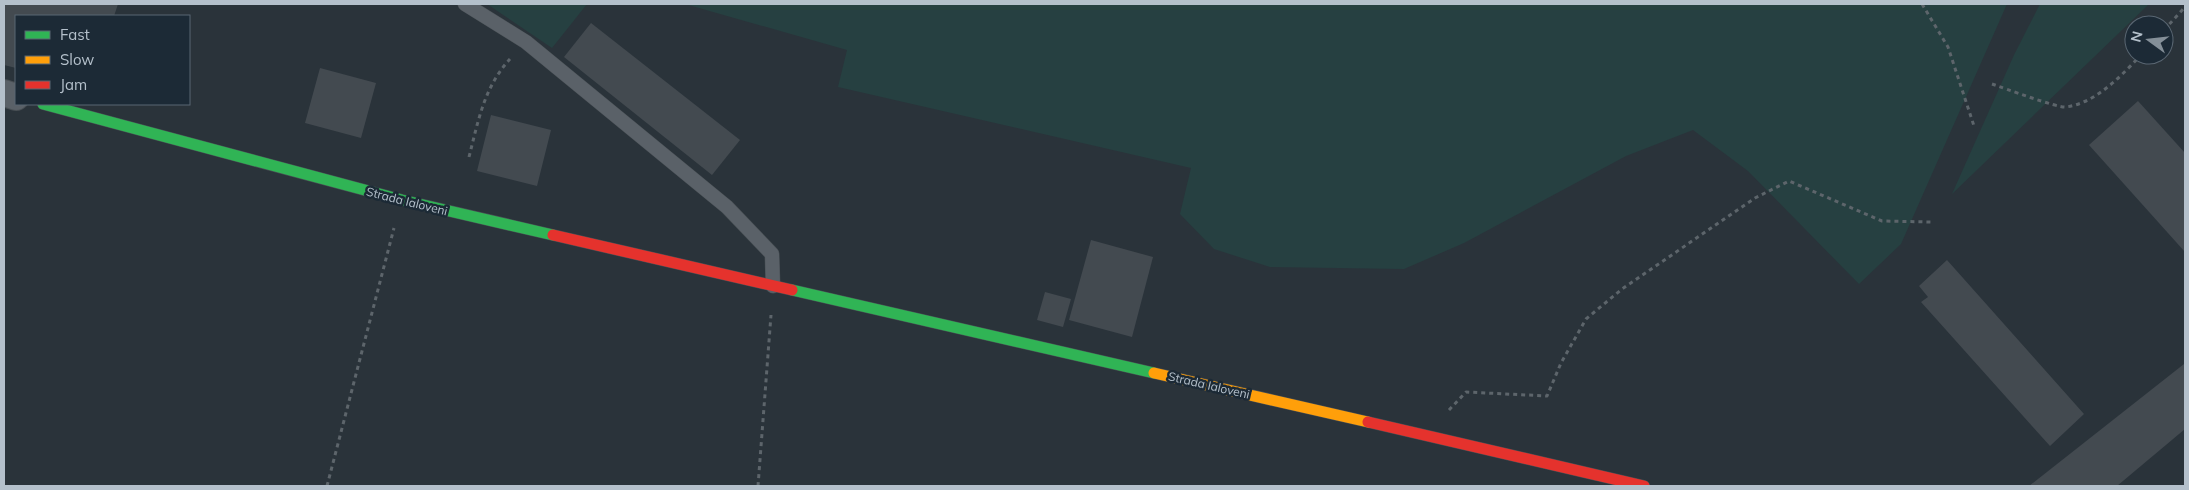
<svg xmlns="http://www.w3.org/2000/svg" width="2189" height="490" font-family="Mulish,sans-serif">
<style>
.green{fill:#264041}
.building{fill:#434a50}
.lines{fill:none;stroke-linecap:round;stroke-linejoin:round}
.lane-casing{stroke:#484f54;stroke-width:15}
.street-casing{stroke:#484f54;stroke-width:28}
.fast-casing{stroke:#484f54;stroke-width:12}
.slow-casing{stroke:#484f54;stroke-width:12}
.jam-casing{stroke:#484f54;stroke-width:12}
.path{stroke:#5d656b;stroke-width:3;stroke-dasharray:4 4;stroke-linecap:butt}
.lane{stroke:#5a6168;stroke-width:14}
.street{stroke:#5a6168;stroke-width:26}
.fast{stroke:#30b455;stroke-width:11}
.slow{stroke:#ff9f0a;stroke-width:11}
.jam{stroke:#e5322d;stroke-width:11}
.labels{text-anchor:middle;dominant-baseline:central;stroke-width:5;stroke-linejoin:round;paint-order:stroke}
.street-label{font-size:12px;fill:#b4c0cb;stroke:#1c2a36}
</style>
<rect width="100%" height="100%" fill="#2a333a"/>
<g class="green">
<polygon points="487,4 587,4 552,48"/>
<polygon points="685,4 2007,4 1901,244 1859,284 1748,171 1693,130 1626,156 1464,243 1404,269 1270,267 1214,249 1180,214 1191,168 838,87 847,50"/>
<polygon points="2040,4 2149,4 1952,194 2014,55"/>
</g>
<g class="building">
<polygon points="4,4 118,4 114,16 16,16 16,68 4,65"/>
<polygon points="591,23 740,140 712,175 564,57"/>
<polygon points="320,68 376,83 361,138 305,123"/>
<polygon points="2138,101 2185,153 2185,252 2089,145"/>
<polygon points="491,115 551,130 537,186 477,171"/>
<polygon points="1091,240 1153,257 1132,337 1069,320"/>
<polygon points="1947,260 2084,414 2050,446 1921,302 1928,297 1919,286"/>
<polygon points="1045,292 1071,299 1063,327 1037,320"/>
<polygon points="2184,364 2185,429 2117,486 2029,486"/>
</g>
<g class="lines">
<g class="lane-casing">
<polyline id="lane" points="465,4 526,42 727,207 772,254 773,286"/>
</g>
<g class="street-casing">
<polyline id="street" points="4,93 16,97"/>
</g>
<g class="fast-casing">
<g id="fast">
<polyline points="43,104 402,200 553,235"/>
<polyline points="792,290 1154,373"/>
</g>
</g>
<g class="slow-casing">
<polyline id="slow" points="1154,373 1368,422"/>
</g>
<g class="jam-casing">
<g id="jam">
<polyline points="553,235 792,290"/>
<polyline points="1368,422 1644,486"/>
</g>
</g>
<g class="path">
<polyline points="1922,4 1948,47 1974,126"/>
<polyline points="2164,30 2185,7"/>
<path d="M 1992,84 C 2004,88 2057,108 2066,107 C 2096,103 2121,76 2141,55"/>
<path d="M 469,157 C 478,122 484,87 510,59"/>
<polyline points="1449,410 1466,392 1547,396 1561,363 1586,319 1622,289 1755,198 1789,181 1882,221 1932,222"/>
<polyline points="327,486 394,228"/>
<polyline points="758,486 771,315"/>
</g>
<use href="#lane" class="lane"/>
<use href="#street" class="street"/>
<use href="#fast" class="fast"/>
<use href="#slow" class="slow"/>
<use href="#jam" class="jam"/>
</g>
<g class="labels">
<g class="street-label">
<text transform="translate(407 201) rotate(14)">Strada Ialoveni</text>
<text transform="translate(1209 385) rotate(13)">Strada Ialoveni</text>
</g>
</g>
<rect width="2189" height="490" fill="none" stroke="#b4c0cb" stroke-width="10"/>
<rect x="15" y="15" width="175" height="90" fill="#1c2a36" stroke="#596672"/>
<rect x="25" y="31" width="25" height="8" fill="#30b455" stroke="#596672"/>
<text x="60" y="40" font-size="15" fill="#b4c0cb">Fast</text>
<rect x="25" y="56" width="25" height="8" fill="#ff9f0a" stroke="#596672"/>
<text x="60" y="65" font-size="15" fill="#b4c0cb">Slow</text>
<rect x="25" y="81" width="25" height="8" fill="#e5322d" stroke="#596672"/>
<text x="60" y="90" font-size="15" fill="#b4c0cb">Jam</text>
<g transform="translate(2149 40) rotate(285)"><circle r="24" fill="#1c2a36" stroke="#596672"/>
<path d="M0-4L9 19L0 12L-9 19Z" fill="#848f98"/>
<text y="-8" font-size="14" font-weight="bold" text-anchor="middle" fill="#b4c0cb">N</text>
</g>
</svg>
